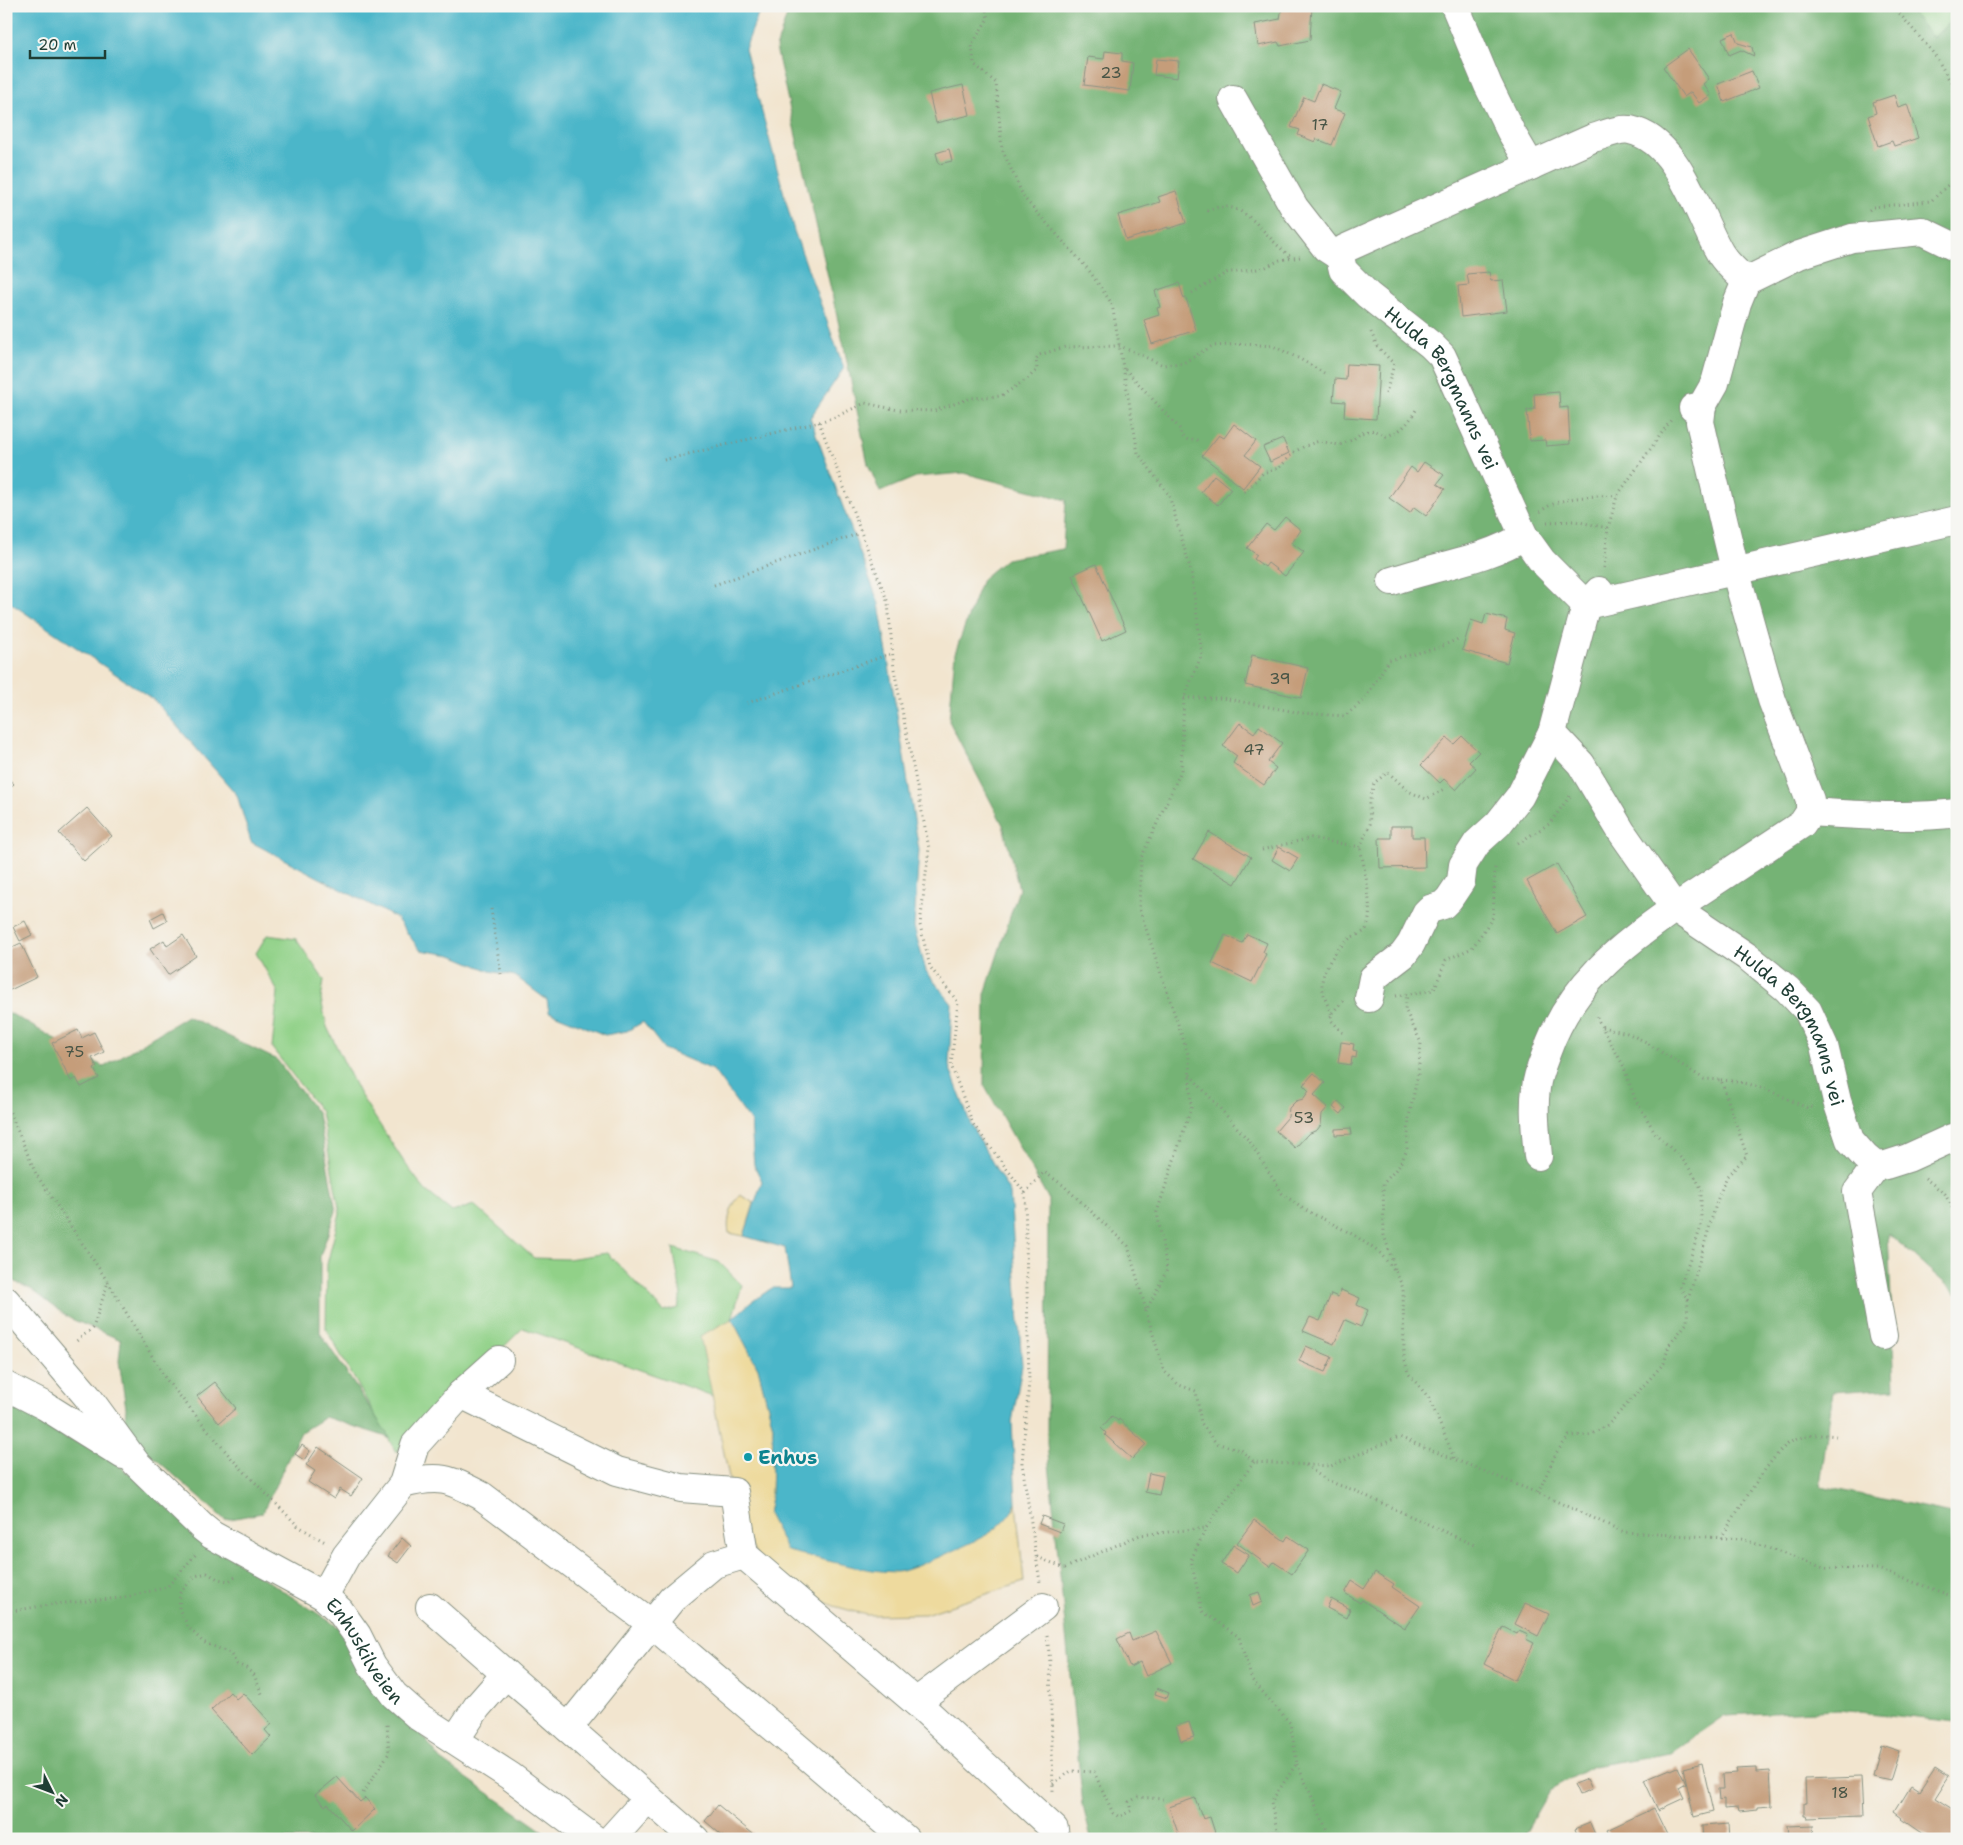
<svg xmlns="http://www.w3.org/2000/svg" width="1963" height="1845" font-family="'Shantell Sans',sans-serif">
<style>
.green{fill:#91d188;stroke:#58875e}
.forest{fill:#74b374;stroke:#4a7854}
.sand{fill:#eeda9e;stroke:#868c69}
.water{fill:#4bb6c9;stroke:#357a7e}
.building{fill:#c59d7a}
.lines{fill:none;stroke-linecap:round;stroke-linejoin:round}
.minor-casing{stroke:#889182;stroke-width:30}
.path{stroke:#889182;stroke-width:3;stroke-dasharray:1 4;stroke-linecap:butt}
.minor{stroke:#fff;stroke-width:28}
.culture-dot{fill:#0f9aa8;stroke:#f6f6f2;stroke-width:2}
.labels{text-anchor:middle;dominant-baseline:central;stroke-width:4.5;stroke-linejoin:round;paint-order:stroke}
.number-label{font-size:16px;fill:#485546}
.street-label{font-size:19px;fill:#1f3d34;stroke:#f6f6f2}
.culture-label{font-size:19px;font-weight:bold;fill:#0d838f;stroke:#f6f6f2;text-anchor:start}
</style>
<rect width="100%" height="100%" fill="#f6f6f2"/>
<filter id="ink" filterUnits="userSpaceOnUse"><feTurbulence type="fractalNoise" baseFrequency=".02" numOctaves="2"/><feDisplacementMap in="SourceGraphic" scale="10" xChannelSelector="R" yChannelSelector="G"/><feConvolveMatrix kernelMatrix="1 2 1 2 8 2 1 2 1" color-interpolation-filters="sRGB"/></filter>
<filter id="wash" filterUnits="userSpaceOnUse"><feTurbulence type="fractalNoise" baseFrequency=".0096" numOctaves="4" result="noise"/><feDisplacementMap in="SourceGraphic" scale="20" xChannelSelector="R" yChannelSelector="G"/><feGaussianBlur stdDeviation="1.12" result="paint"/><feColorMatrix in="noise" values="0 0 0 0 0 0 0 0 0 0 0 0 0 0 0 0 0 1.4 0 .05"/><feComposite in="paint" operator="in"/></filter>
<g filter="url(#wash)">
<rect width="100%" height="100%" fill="#f2e5cf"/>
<g class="green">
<polygon points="1907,6 1957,6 1957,15 1933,38"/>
<polygon points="267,935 296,939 324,980 321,999 327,1027 359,1093 404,1162 425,1190 452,1212 474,1205 534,1258 568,1259 607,1253 664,1312 678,1308 681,1295 673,1248 719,1262 742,1285 732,1319 700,1336 713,1396 523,1328 396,1452 326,1329 327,1264 340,1213 321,1112 272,1048 278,992 256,953"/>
</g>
<g class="forest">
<polygon points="790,6 1907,6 1933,38 1957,15 1957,1294 1888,1233 1895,1388 1833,1392 1820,1486 1957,1514 1957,1722 1839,1710 1725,1715 1670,1753 1593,1766 1550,1790 1522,1839 1091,1839 1083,1806 1047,1444 1048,1198 984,1085 985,994 1019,889 1003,825 949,721 955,653 982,579 1006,559 1063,549 1066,500 964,473 916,477 880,492 868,464 844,347 776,48"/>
<polygon points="6,1011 104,1067 187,1016 277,1060 318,1114 336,1211 320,1256 320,1333 390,1438 325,1417 301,1432 262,1513 225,1520 124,1431 126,1408 119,1361 121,1340 69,1318 31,1289 6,1278"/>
<polygon points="24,1409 43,1420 66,1438 104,1453 231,1557 343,1630 441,1760 554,1839 6,1839 6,1415 13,1410"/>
</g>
<g class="sand">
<path d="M 740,1195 L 754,1203 L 744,1236 L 729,1233 C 726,1220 732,1204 740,1195 Z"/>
<polygon points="732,1319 758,1368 773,1426 771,1498 768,1514 1014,1510 1016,1503 1024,1582 925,1614 866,1615 834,1606 768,1576 738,1521 700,1336"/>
</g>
<path class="water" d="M 6,6 L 761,6 L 745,49 L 794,231 L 844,368 L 810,418 L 879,604 L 919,850 L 914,927 L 926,971 L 952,1004 L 949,1066 L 971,1125 L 1010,1193 L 1022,1366 L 1012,1422 L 1016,1503 C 1013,1513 1000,1526 991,1532 C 980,1540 908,1572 896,1572 C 860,1571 823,1559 787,1551 L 768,1514 L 771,1498 L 773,1426 L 758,1368 L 732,1319 L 750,1303 L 772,1288 L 791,1288 L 785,1248 L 744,1236 L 762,1181 L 754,1165 L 751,1122 L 713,1070 L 664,1049 L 643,1022 L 627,1031 L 605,1035 L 549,1012 L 547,1000 L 515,976 L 490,971 L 452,955 L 420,950 L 396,918 L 251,842 L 237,795 L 154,700 L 6,600 Z"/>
<g id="blocks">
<g class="building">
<polygon points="1282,6 1312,6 1310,40 1280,46 1278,42 1258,46 1255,24 1280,19"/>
<polygon points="1734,33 1738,43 1752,47 1754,56 1741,50 1729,55 1722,38"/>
<polygon points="1688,49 1709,79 1703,84 1711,95 1699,103 1691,92 1684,97 1663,67"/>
<polygon points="1105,51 1122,53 1122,61 1133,63 1130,91 1084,85 1088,57 1104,59"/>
<polygon points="1156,59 1179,61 1177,78 1154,75"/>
<polygon points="1752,71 1759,88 1724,102 1718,84"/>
<polygon points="1321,84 1341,92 1334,109 1345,113 1332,145 1316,139 1315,142 1298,135 1300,130 1291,127 1304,97 1314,101"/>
<polygon points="963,85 970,115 936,123 929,93"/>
<polygon points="1894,95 1898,107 1907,104 1918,138 1894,146 1892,141 1878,146 1868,116 1876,113 1873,102"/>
<polygon points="949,149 952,161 939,164 936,153"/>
<polygon points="1176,191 1186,223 1168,229 1168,227 1126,240 1118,215 1160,202 1158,197"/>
<polygon points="1489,272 1491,281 1503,280 1507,311 1461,317 1458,286 1469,285 1467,274"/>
<polygon points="1179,283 1184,299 1186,298 1196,330 1152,344 1144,320 1159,315 1157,308 1160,307 1155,291"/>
<polygon points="1347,364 1379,366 1376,419 1344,417 1345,402 1333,401 1335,379 1346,380"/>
<polygon points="1559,392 1560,408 1568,407 1570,444 1546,446 1545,440 1530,441 1527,410 1535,409 1534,394"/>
<polygon points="1234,424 1256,441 1245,455 1260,466 1243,488 1202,456 1219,435 1224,438"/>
<polygon points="1283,439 1289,453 1270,462 1263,447"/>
<polygon points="1424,462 1444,475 1437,484 1445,489 1426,516 1414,507 1410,513 1389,498 1411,467 1417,472"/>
<polygon points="1214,475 1231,489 1218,505 1201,492"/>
<polygon points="1285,517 1301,530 1292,543 1304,552 1285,576 1268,563 1265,567 1254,559 1257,555 1247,548 1266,524 1274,530"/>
<polygon points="1096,564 1126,630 1102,641 1072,575"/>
<polygon points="1486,614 1507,619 1505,630 1515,633 1507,663 1462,650 1471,620 1483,624"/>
<polygon points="1252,655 1308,668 1301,698 1245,685"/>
<polygon points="1240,723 1254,733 1259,726 1282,743 1268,762 1276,768 1264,785 1233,763 1237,756 1223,746"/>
<polygon points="1462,736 1479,752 1469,762 1476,768 1456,790 1444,779 1440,783 1421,765 1447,738 1454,744"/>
<polygon points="6,776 14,784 6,791"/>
<polygon points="87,808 112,836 84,861 59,833"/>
<polygon points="1391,826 1412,826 1412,837 1424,837 1425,867 1380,868 1379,838 1391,838"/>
<polygon points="1209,832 1251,857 1235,884 1193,859"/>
<polygon points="1279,847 1298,858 1290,871 1272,860"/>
<polygon points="1557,864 1587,917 1557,934 1527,881"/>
<polygon points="163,912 167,921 154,928 150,919"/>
<polygon points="25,921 32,935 20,941 13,927"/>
<polygon points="1247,934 1267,943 1263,952 1266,954 1252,982 1212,963 1225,935 1242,943"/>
<polygon points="183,935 196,956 168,975 150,949 164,940 167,946"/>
<polygon points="21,943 37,977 8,991 6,986 6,950"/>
<polygon points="78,1030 82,1038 94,1032 104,1052 92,1058 97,1067 94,1069 99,1078 81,1087 76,1078 71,1081 52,1043"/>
<polygon points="1341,1042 1354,1044 1353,1050 1357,1051 1356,1058 1352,1057 1351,1065 1338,1063"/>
<polygon points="1314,1073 1325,1083 1314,1095 1328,1107 1322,1114 1321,1125 1317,1130 1308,1134 1295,1148 1276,1131 1288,1117 1289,1108 1296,1101 1303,1099 1309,1091 1303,1085"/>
<polygon points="1338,1101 1346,1108 1341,1114 1333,1107"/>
<polygon points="1351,1128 1352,1134 1335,1135 1335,1129"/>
<polygon points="1341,1290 1360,1298 1357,1305 1368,1310 1361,1327 1345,1320 1334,1344 1303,1331 1310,1317 1320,1321 1331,1294 1338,1297"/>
<polygon points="1306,1346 1332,1357 1325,1372 1299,1361"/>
<polygon points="215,1382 236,1408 219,1423 197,1396"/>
<polygon points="1112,1416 1118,1421 1119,1419 1146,1444 1132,1459 1105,1435 1106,1433 1101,1428"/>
<polygon points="302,1445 310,1451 304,1460 295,1454"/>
<polygon points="318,1447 363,1478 351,1496 340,1489 334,1499 308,1482 315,1471 306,1465"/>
<polygon points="1149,1473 1163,1476 1159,1495 1145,1492"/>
<polygon points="1042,1516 1063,1524 1060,1532 1039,1524"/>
<polygon points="1254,1520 1285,1541 1288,1536 1309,1550 1292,1574 1274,1562 1270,1567 1237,1543"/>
<polygon points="402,1538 411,1546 398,1563 388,1556"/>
<polygon points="1233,1545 1249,1555 1237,1573 1221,1564"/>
<polygon points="1375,1572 1394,1584 1392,1587 1420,1606 1405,1628 1362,1600 1360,1603 1345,1593 1352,1581 1364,1589"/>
<polygon points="1259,1592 1262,1602 1253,1606 1250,1595"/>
<polygon points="1331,1599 1350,1609 1346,1618 1327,1608"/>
<polygon points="1525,1603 1549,1614 1538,1636 1515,1624"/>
<polygon points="1503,1627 1517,1634 1519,1631 1528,1635 1526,1639 1534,1643 1515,1680 1484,1664"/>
<polygon points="1156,1631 1172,1663 1146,1676 1140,1662 1130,1667 1117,1639 1129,1633 1132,1641"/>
<polygon points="1157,1688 1169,1693 1167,1698 1155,1694"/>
<polygon points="230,1692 236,1699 243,1693 272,1724 265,1730 271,1737 252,1755 211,1710"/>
<polygon points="1189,1722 1194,1737 1181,1741 1176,1726"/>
<polygon points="1881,1745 1899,1751 1890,1780 1873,1776"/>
<polygon points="1702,1763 1713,1812 1694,1817 1683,1768"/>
<polygon points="1678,1767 1686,1784 1679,1788 1684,1798 1658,1810 1644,1780 1670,1769 1671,1770"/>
<polygon points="1935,1767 1949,1776 1935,1798 1957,1812 1957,1839 1931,1839 1902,1819 1903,1818 1895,1812 1911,1786 1919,1791"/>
<polygon points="1756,1768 1756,1772 1770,1771 1772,1806 1758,1807 1758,1810 1739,1812 1738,1808 1724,1809 1724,1799 1719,1800 1718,1789 1723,1789 1722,1774 1737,1773 1736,1769"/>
<polygon points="337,1777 360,1802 365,1798 375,1809 352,1831 328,1804 325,1806 315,1795"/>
<polygon points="1861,1777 1863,1816 1807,1818 1806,1815 1804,1815 1804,1803 1806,1803 1805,1779"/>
<polygon points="1587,1779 1592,1789 1579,1795 1574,1784"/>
<polygon points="1195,1798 1203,1819 1210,1817 1217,1839 1192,1837 1180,1839 1169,1807"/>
<polygon points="718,1805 759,1839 726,1839 705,1821"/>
<polygon points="1654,1808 1669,1839 1611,1839 1607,1830"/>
<polygon points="1590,1823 1597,1839 1579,1839 1575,1829"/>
<polygon points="1729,1824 1730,1839 1703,1839 1702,1826"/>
<polygon points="1814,1825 1815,1839 1788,1839 1787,1826"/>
</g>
</g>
</g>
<g filter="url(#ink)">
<use href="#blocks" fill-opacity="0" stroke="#889182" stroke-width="1"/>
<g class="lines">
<g class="minor-casing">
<g id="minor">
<polyline points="1455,6 1488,85 1511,132 1531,166"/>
<polyline points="1233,99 1294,207 1326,248 1340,257"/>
<path id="s1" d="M 1746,281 C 1736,272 1726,263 1720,253 C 1698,216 1679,140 1630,130 C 1619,128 1604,135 1593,138 L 1344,249 L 1340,257 L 1343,270 L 1368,295 L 1431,345 L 1442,356 L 1524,536 L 1542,561 L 1586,605 L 1957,520"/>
<path id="s2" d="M 1702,406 L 1700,422 L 1735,570 L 1772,700 L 1810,800 L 1810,812 L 1802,824 L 1675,908 L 1749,958 L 1787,989 L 1808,1011 L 1824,1046 L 1837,1101 L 1850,1140 L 1865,1157 L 1876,1166 L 1886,1165 L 1908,1158 L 1952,1138"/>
<polyline points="1693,408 1702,406 1715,383 1737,303 1746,281 1799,255 1852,238 1922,231 1957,248"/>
<path d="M 1392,581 C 1434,566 1486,560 1524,536"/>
<path d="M 1810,812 C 1860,815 1907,819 1957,813"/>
<polyline points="1369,998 1373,978 1403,955 1411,944 1426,913 1430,909 1443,905 1449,899 1461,881 1463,865 1477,843 1498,824 1520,796 1552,733"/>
<path d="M 1538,1156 C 1536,1133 1533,1111 1536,1088 C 1537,1075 1543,1062 1547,1051 C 1571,984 1619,948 1675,908 L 1621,831 L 1581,764 L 1552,733 L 1586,605 L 1599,591"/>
<polyline points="1876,1166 1857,1192 1883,1336"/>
<path id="s3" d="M 6,1301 L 87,1396 L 136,1463 L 202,1527 L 212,1535 L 324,1596 L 340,1611 L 357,1635 L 372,1665 L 394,1695 L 419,1717 L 510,1776 L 594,1839"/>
<polyline points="6,1386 45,1406 123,1455"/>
<polyline points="461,1394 617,1471 681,1488 734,1492 744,1555 916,1702 1054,1829 1055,1839"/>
<path d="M 403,1484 C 440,1474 449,1479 482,1496 L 652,1624 L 905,1839"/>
<polyline points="324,1596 346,1556 403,1484 415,1445 461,1394 499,1360"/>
<polyline points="430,1607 506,1674"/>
<polyline points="916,1702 1043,1607"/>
<polyline points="568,1728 672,1599 714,1564 744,1555"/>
<polyline points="455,1740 477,1707 506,1674 695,1839"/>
<polyline points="611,1839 648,1798"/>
</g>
</g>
<g class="path">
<polyline points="985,6 988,18 972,45 974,64 996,83 1002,149 1024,198 1088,269 1112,304 1138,453 1169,495 1191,571 1202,654 1184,698 1181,771 1141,858 1139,908 1189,1057 1191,1108 1157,1212 1167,1270 1146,1311 1164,1371 1179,1385 1196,1391 1201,1423 1216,1443 1241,1450 1254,1462 1331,1466 1399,1437 1538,1493 1624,1532 1742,1539 1824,1568 1878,1569 1957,1598"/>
<polyline points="1893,6 1935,55 1957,93"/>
<polyline points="1869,210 1873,207 1931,201 1948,185 1957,180"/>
<path d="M 1207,211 C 1246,193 1264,240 1292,257"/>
<polyline points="1192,293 1228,272 1239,272 1264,268 1280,260 1300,257"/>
<polyline points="1371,332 1377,346 1394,364 1385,397"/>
<polyline points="1125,369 1180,429 1181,436 1188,440 1198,440"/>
<polyline points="819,422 888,603 894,669 929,848 920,925 930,967 958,1002 951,1065 973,1124 1025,1193 1029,1382 1022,1463 1040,1582"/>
<polyline points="664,460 819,422 835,417 865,403 898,410 934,411 971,398 1001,396 1027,379 1037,370 1036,359 1039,355 1065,347 1120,346 1163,365 1183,363 1212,346 1244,344 1273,346 1300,359 1324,373"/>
<path d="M 1244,492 L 1263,473 L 1279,468 L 1294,452 L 1305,446 L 1319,441 L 1339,445 L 1352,440 L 1361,433 L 1374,430 L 1386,436 C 1401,432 1408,424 1416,410"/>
<path d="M 1540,512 C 1556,497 1595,495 1617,496"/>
<polyline points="1547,522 1574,521 1608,528"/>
<polyline points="1604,568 1608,528 1617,496 1671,420"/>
<polyline points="714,585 860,533"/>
<polyline points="1184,698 1222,698 1301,713 1345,716 1364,700 1389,660 1438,648 1458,639"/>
<polyline points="747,703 893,653"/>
<polyline points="1518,843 1549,824 1570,796"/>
<polyline points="1262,850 1311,838 1360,847 1370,824 1369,804 1374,783 1388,772 1408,791 1426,799 1444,789"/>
<polyline points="491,909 501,974"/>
<polyline points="1396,996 1434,990 1446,960 1472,948 1493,917 1495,865"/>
<polyline points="1343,1001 1331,1014 1331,1020 1343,1033"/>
<path d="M 1331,1014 C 1328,1005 1322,993 1322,984 C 1322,969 1337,948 1349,939 C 1355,934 1364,935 1367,927 C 1374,910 1364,866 1360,847"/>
<polyline points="1602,1027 1627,1033 1644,1041 1704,1079 1721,1080 1747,1156 1727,1176 1717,1201 1688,1300"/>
<polyline points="1190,1075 1250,1142 1282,1193 1300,1207 1354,1235 1380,1253 1396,1272 1403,1288 1404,1356 1408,1373 1429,1398 1455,1460"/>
<path d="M 1721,1080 C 1754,1082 1778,1094 1807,1108 L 1812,1107"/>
<polyline points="6,1103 36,1174 108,1282 93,1328 74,1343"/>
<polyline points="1925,1178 1945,1194 1957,1217"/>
<polyline points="1025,1193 1044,1172 1063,1185 1128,1246 1146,1310"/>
<polyline points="1395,1269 1384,1235 1383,1184 1399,1166 1407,1150 1409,1117 1418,1074 1421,1043 1405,1009 1407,996"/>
<polyline points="108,1282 165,1378 232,1459 298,1526 325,1542"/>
<polyline points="1254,1462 1206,1528 1191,1560 1202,1611 1239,1637 1252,1680 1290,1723 1297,1763 1271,1802 1279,1839"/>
<path d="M 1306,1465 C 1320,1477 1333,1484 1351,1489 L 1476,1546"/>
<polyline points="1538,1493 1556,1453 1569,1436 1590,1435 1609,1424 1664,1363 1669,1345 1687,1323 1688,1300 1680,1287 1701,1227 1701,1188 1694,1175 1683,1160 1656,1134 1635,1099 1623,1065 1597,1018 1597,1013"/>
<path d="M 1721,1538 C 1735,1516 1771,1453 1791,1442 C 1804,1434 1821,1434 1836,1436"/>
<polyline points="1037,1557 1065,1568 1140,1535 1205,1528"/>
<polyline points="235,1577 229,1581 218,1579 207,1573 195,1576 180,1593 179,1609 189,1628 203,1642 230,1653 237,1664 246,1668 254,1675 262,1694"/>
<polyline points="6,1612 54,1604 122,1598 167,1587 196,1554"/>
<polyline points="1047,1635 1050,1662 1053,1791"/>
<polyline points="1297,1764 1331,1839"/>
<polyline points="1053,1784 1071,1771 1094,1772 1113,1813 1119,1817 1131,1811 1129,1802 1138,1797 1163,1799"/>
<polyline points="363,1793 389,1753 387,1724"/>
</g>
<use href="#minor" class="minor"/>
</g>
</g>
<circle class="culture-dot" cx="748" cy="1457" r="5"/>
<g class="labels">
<g class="number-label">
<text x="1111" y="72">23</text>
<text x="1320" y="124">17</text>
<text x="1280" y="678">39</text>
<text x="1254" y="749">47</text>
<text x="74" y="1051">75</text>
<text x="1304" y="1117">53</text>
<text x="1840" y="1792">18</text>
</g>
<g class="street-label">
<text stroke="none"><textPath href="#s1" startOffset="686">Hulda Bergmanns vei</textPath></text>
<text stroke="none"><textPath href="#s2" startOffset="760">Hulda Bergmanns vei</textPath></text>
<text stroke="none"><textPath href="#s3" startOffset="509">Enhuskilveien</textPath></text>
</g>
<g class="culture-label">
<text x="758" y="1457">Enhus</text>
</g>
</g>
<rect width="1963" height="1845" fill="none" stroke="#f6f6f2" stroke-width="25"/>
<g transform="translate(52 1792) rotate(132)" stroke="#f6f6f2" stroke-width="4" paint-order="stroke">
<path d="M0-4L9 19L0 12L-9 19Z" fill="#1f3d34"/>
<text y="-8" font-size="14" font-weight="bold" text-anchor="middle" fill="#1f3d34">N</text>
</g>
<path d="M30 50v8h75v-8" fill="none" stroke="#1f3d34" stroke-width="2.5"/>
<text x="38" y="50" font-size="15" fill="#1f3d34" stroke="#f6f6f2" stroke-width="4" paint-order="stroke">20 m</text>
</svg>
